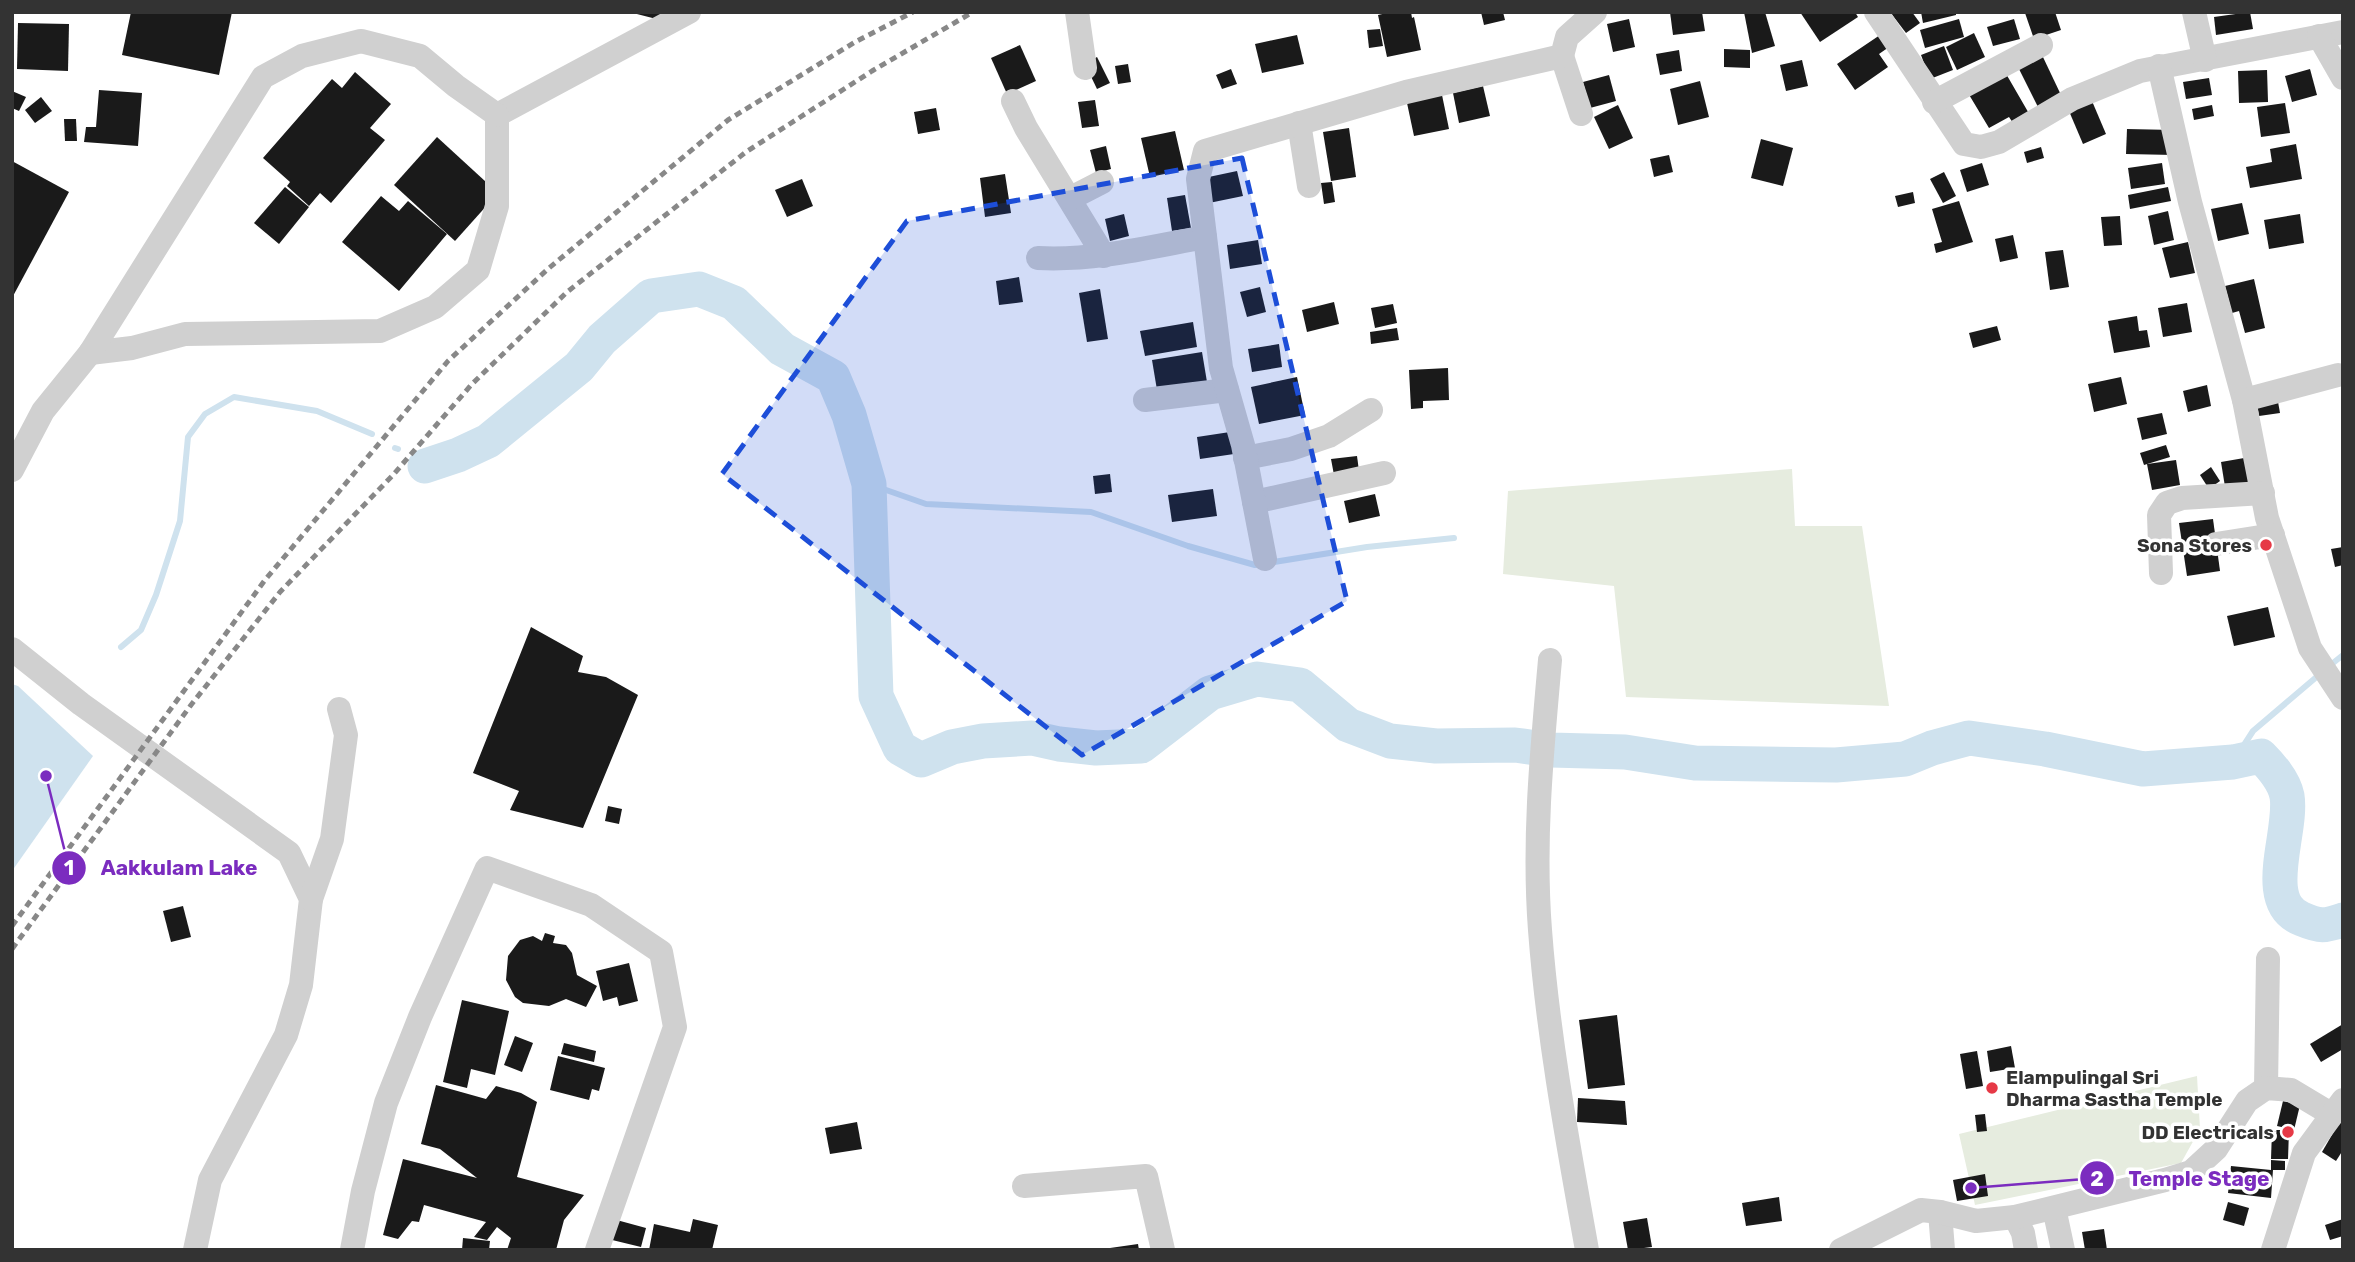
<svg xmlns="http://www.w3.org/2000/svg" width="2355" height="1262" font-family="Rubik,sans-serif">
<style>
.green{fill:#e6ecdf}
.water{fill:#cfe2ee}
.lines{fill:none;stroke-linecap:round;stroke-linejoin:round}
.stream{stroke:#cfe2ee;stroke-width:6}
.river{stroke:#cfe2ee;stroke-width:35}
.building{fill:#1a1a1a}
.minor{stroke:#d0d0d0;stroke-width:24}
.rail{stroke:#888;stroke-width:5;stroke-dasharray:7 5;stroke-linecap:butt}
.marked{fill:#1d4ed8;fill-opacity:0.2;stroke:#1d4ed8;stroke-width:5;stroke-dasharray:14 9;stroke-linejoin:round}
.poi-dot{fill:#e63946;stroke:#fff;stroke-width:2.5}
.labels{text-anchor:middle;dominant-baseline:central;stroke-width:7;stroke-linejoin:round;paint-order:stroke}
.poi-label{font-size:19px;font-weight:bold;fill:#333;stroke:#fff;text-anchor:end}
.leader{fill:none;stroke:#7b2cbf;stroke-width:2.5}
.callout-dot{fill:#7b2cbf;stroke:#fff;stroke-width:2.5}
.mark-label{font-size:21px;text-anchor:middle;font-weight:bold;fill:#fff}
.callout-label{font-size:21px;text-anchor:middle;font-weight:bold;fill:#7b2cbf;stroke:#fff;stroke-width:7;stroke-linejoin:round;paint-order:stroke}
</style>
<rect width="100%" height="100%" fill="#fff"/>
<g class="green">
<polygon points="1792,469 1795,526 1862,526 1889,706 1626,697 1614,586 1503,574 1508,491"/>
<polygon points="2197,1076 2200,1129 2181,1163 1975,1205 1959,1134"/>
</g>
<polygon class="water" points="12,684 18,686 93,756 12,871"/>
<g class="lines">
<g class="stream">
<polyline points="395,448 398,449"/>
<polyline points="420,463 425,466"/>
<polyline points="873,503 869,484 926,504 1091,512 1188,546 1255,565 1367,547 1454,538"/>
<polyline points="121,647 141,630 156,595 180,521 188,437 205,414 234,397 317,411 372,434"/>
<polyline points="2328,667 2343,655"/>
<polyline points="2233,762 2253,731 2320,674"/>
</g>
<path class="river" d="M 425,466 L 458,455 L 488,441 L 579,367 L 602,339 L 651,296 L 699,289 L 734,303 L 782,349 L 833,377 L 849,415 L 869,484 L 876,696 L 900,748 L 921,760 L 952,747 L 983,741 L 1032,738 L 1059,744 L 1096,748 L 1141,746 L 1210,693 L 1257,679 L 1300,685 L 1348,725 L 1390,741 L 1436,746 L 1515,745 L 1551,750 L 1625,752 L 1695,763 L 1836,765 L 1905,759 L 1932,748 L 1969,738 L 2045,749 L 2143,769 L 2233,762 L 2261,756 C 2271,766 2284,781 2287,796 C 2293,832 2259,902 2302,919 C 2321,927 2324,926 2343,920"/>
</g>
<g class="building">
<polygon points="131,12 232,12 219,75 122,55"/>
<polygon points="629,12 678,12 676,24"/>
<polygon points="1391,12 1411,12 1412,18 1414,17 1421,50 1387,57 1378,15"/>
<polygon points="1481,12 1503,12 1505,20 1484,25"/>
<polygon points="1670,12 1702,12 1705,31 1673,35"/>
<polygon points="1744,12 1765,12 1775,46 1752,53"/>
<polygon points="1800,12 1855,12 1858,17 1820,42"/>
<polygon points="1890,12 1912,12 1920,23 1906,33"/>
<polygon points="1921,12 1956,12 1956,15 1923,23"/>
<polygon points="2029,12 2055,12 2061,30 2034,39 2025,13"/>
<polygon points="2250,12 2253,29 2216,35 2214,17"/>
<polygon points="1629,19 1635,47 1613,52 1607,24"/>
<polygon points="1959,19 1964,37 1925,48 1920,30"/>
<polygon points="2014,19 2020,39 1993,46 1987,27"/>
<polygon points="18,23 69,24 68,71 17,69"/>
<polygon points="1380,29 1383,46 1369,48 1367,30"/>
<polygon points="1974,33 1985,57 1957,70 1946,47"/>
<polygon points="1297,35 1304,64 1262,73 1255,44"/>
<polygon points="1880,35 1889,47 1879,54 1888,67 1855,90 1837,64"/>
<polygon points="1020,45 1036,81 1007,94 991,58"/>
<polygon points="1944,46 1953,70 1930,79 1921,55"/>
<polygon points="1724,49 1750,50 1750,68 1724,67"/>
<polygon points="1679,50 1682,71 1660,75 1656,54"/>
<polygon points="2042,55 2061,95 2038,107 2018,67"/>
<polygon points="1097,57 1110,83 1097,89 1085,64"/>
<polygon points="1802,60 1808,86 1786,91 1780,65"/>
<polygon points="1128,64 1131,82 1118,84 1115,66"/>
<polygon points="1231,69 1237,84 1222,89 1216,75"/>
<polygon points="2310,69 2317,95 2292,102 2285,76"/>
<polygon points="2267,70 2268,102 2239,103 2238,71"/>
<polygon points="355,72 391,104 370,128 385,140 331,203 320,193 309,206 287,186 290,182 263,158 332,79 342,88"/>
<polygon points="2005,72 2031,117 2015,126 2009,117 1989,128 1968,93"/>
<polygon points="1609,75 1616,101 1590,108 1583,82"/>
<polygon points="2209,78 2212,95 2186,99 2183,82"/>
<polygon points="1700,81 1709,117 1678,125 1670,89"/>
<polygon points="1483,86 1490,116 1459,123 1453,93"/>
<polygon points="99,90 142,93 138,146 84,142 86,127 96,127"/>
<polygon points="12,91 26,97 19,111 12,108"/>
<polygon points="2089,94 2106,134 2083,144 2066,104"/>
<polygon points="1442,95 1449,129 1414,136 1407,103"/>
<polygon points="41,97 52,111 35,123 25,110"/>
<polygon points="1095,100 1099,126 1082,128 1078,102"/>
<polygon points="2285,103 2290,133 2261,137 2257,107"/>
<polygon points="1618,105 1633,138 1609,149 1594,117"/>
<polygon points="2212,105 2214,116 2194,120 2192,109"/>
<polygon points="936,108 940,130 918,134 914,112"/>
<polygon points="64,119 76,119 77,141 65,141"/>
<polygon points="1349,128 1356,177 1331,181 1323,132"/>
<polygon points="2127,129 2174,130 2174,155 2126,154"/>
<polygon points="1175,131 1184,170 1150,177 1141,138"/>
<polygon points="437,137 498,193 455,241 394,185"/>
<polygon points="1761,139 1793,148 1783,186 1751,178"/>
<polygon points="2296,144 2302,179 2250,188 2246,167 2272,162 2270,149"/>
<polygon points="1106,146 1111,169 1096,173 1090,150"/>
<polygon points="2041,147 2044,158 2027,163 2024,152"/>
<polygon points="1669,155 1673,172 1654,177 1650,159"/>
<polygon points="12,161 69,192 12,298"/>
<polygon points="1982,163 1989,185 1967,192 1960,170"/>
<polygon points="2162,163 2165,184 2131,189 2128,168"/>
<polygon points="1237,171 1243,196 1209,203 1204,178"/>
<polygon points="1944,172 1956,196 1943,203 1930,179"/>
<polygon points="1005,174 1011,213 985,217 980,178"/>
<polygon points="802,179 813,206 787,217 775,190"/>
<polygon points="1332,182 1335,202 1324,204 1321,183"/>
<polygon points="285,187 309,207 279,244 254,223"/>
<polygon points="2168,187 2171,201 2130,209 2128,195"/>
<polygon points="1913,192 1915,203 1898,207 1895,196"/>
<polygon points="1185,195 1191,228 1172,231 1167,198"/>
<polygon points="381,196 399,211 408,201 447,234 399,291 342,242"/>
<polygon points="1959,201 1973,242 1936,253 1934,244 1942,242 1932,209"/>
<polygon points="2242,203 2249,234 2218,241 2211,209"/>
<polygon points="2168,211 2174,240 2154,245 2148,216"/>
<polygon points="1124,214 1129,236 1110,241 1105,219"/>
<polygon points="2300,214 2304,243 2269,249 2264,220"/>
<polygon points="2120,216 2122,245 2104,246 2101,217"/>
<polygon points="2013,235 2018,258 2000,262 1995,239"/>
<polygon points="1258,240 1262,264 1230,269 1227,245"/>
<polygon points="2188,242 2195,273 2170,278 2162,248"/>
<polygon points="2063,250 2069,287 2050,290 2045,252"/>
<polygon points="1019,277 1023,302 999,305 996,281"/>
<polygon points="2254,279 2265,328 2245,333 2239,311 2232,313 2225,286"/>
<polygon points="1260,287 1266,312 1247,317 1240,292"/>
<polygon points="1100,289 1108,339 1087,342 1079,293"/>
<polygon points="1334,302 1339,324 1307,332 1302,310"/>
<polygon points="2187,303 2192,332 2163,337 2158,308"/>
<polygon points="1393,304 1397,323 1375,328 1371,308"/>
<polygon points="2137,316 2139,331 2147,330 2150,347 2114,353 2108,321"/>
<polygon points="1193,322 1197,347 1145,356 1140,331"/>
<polygon points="1997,326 2001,340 1973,348 1969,333"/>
<polygon points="1397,328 1399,340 1371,344 1370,332"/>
<polygon points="1279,344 1282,367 1252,372 1248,349"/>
<polygon points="1202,352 1208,388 1158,396 1152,360"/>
<polygon points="1448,368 1449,400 1423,401 1423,408 1411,409 1409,370"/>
<polygon points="1297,377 1305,415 1259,424 1251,387"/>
<polygon points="2121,377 2127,404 2094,412 2088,384"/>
<polygon points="2207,385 2211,406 2188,412 2183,391"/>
<polygon points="2277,396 2280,413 2259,416 2256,399"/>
<polygon points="2162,413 2167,434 2142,440 2137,418"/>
<polygon points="1230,432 1234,454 1200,459 1197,437"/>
<polygon points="2166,445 2170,457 2144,465 2140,453"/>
<polygon points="1357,456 1359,471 1334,475 1331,459"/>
<polygon points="2250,457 2255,488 2226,493 2221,462"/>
<polygon points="2176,460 2180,485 2152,490 2147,464"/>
<polygon points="2211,467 2220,481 2209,489 2200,475"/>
<polygon points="1110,474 1112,492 1095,494 1093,476"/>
<polygon points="1213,489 1217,516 1172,522 1168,495"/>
<polygon points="1375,494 1380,516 1349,523 1344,501"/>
<polygon points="2213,519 2220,571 2187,576 2179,523"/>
<polygon points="2343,547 2343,565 2335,567 2331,549"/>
<polygon points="2268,607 2275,637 2234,646 2227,616"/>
<polygon points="531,627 583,656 578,672 606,677 638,695 583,828 510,810 519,791 473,773"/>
<polygon points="608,806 622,809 619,824 605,821"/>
<polygon points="183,906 191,937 171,942 163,911"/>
<polygon points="545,933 555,936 553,943 566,945 572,953 577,975 597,986 586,1007 566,999 549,1006 523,1003 515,997 506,980 508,956 520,940 533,936 542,941"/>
<polygon points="629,963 638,1001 619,1006 617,997 603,1001 596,971"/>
<polygon points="462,1000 509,1011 495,1075 471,1069 467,1088 443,1082"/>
<polygon points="1617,1015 1625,1085 1588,1089 1579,1020"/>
<polygon points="2343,1024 2343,1049 2321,1062 2310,1044"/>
<polygon points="515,1036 533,1043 522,1072 504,1065"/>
<polygon points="564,1043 596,1051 594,1062 561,1054"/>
<polygon points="2011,1046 2015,1068 1990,1072 1987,1051"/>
<polygon points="1977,1051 1983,1086 1966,1089 1960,1054"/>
<polygon points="558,1056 605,1068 599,1091 592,1089 589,1100 550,1090"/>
<polygon points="436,1085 486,1099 496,1086 521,1093 537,1102 517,1177 584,1195 564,1220 556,1250 507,1250 511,1238 497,1227 487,1240 474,1237 486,1222 424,1205 419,1222 412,1221 398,1239 383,1235 403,1159 477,1178 440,1149 421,1144"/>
<polygon points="1578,1098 1625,1101 1627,1125 1577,1122"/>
<polygon points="2283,1101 2300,1105 2294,1130 2277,1126"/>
<polygon points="1985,1114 1987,1131 1977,1132 1975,1115"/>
<polygon points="2340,1121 2343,1123 2343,1150 2336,1161 2322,1152"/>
<polygon points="857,1122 862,1149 830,1154 825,1128"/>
<polygon points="2272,1130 2289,1130 2288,1159 2271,1159"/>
<polygon points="2271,1160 2285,1161 2285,1170 2273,1170 2271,1198 2228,1193 2231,1166 2271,1170"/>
<polygon points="1985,1174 1988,1196 1957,1201 1953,1180"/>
<polygon points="1779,1197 1782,1221 1746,1226 1742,1203"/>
<polygon points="2228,1202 2249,1208 2244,1226 2223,1220"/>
<polygon points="1647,1218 1652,1247 1628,1250 1623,1222"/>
<polygon points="613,1219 646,1228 641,1247 608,1239"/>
<polygon points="693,1219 718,1225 712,1250 649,1250 654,1224 690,1232"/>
<polygon points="2343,1219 2343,1236 2330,1240 2325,1225"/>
<polygon points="2104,1229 2107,1250 2085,1250 2082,1232"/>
<polygon points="463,1238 490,1241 489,1250 462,1250"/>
<polygon points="1138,1244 1139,1250 1110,1250 1110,1248"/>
</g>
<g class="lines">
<g class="minor">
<polyline points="1077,12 1085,68"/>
<polyline points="1876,12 1964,144 1981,147 1999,142 2072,99 2140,71 2343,32"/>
<polyline points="2194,12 2205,60"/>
<polyline points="2319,36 2343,78"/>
<polyline points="1562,56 1581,114"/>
<polyline points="2159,66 2190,202 2244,400 2267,518 2310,648 2343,698"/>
<polyline points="1013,101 1026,128 1104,256"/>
<polyline points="1934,102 2041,45"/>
<polyline points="497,115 689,12"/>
<polyline points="1299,123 1309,186"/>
<polyline points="1071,198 1102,182"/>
<path d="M 1038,258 C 1095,261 1150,247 1205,237"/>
<polyline points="90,353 132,348 185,334 380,331 435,307 478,270 497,206 497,115"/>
<polyline points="1145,400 1227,390"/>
<polyline points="2244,400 2338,375"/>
<polyline points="1245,458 1291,449 1329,436 1371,410"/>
<polyline points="12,470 43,411 90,353 263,77 302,56 361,41 420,56 456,86 497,115"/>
<polyline points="1254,502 1384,473"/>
<polyline points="2216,544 2273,535"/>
<polyline points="1265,559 1243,445 1221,368 1198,179 1205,151 1406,92 1562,56 1567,37 1595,12"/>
<polyline points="2161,573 2159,515 2167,503 2182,498 2263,493"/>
<polyline points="12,649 81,704 289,853 311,899 301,985 286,1035 210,1180 195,1250"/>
<path d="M 1550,660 C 1542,750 1533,840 1540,930 C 1548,1037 1568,1144 1587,1250"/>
<polyline points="311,899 332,839 346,735 339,709"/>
<polyline points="2266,1088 2268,959"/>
<polyline points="1024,1186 1146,1176 1163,1250"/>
<polyline points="2054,1208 2063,1250"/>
<polyline points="1940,1212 1943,1250"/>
<polyline points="2015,1217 2023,1233 2026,1250"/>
<polyline points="352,1250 363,1191 386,1103 420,1017 487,868 591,905 661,952 675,1027 597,1250"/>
<polyline points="1841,1250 1921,1210 1940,1212 1976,1221 2015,1217 2165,1180 2191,1172 2216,1149 2247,1101 2266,1088 2291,1090 2331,1114"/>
<polyline points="2273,1250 2304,1153 2343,1100"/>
</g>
<g class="rail">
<polyline points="12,926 265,580 448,361 549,268 728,120 855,42 913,12"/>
<polyline points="12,949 191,705 280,592 393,475 472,384 567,292 746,152 872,71 973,12"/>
</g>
</g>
<path class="marked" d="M 1242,158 L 1347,601 L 1082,755 L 722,474 L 907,221 Z"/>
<g class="poi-dot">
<circle cx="2266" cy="545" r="7"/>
<circle cx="1992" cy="1088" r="7"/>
<circle cx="2288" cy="1132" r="7"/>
</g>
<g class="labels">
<g class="poi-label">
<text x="2252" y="545">Sona Stores</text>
<text x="2006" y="1077" text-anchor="start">Elampulingal Sri<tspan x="2006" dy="22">Dharma Sastha Temple</tspan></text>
<text x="2274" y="1132">DD Electricals</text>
</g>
</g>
<path class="leader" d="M46 776L69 868M1971 1188L2097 1178"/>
<g class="callout-dot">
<circle cx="46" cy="776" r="7"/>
<circle cx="1971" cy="1188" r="7"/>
<circle cx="69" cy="868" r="18"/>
<circle cx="2097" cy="1178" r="18"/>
</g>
<g class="mark-label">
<text x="69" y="875">1</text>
<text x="2097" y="1186">2</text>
</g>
<g class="callout-label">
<text x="179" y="875">Aakkulam Lake</text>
<text x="2199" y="1186">Temple Stage</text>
</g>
<rect width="2355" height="1262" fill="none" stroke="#333333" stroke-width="28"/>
</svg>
